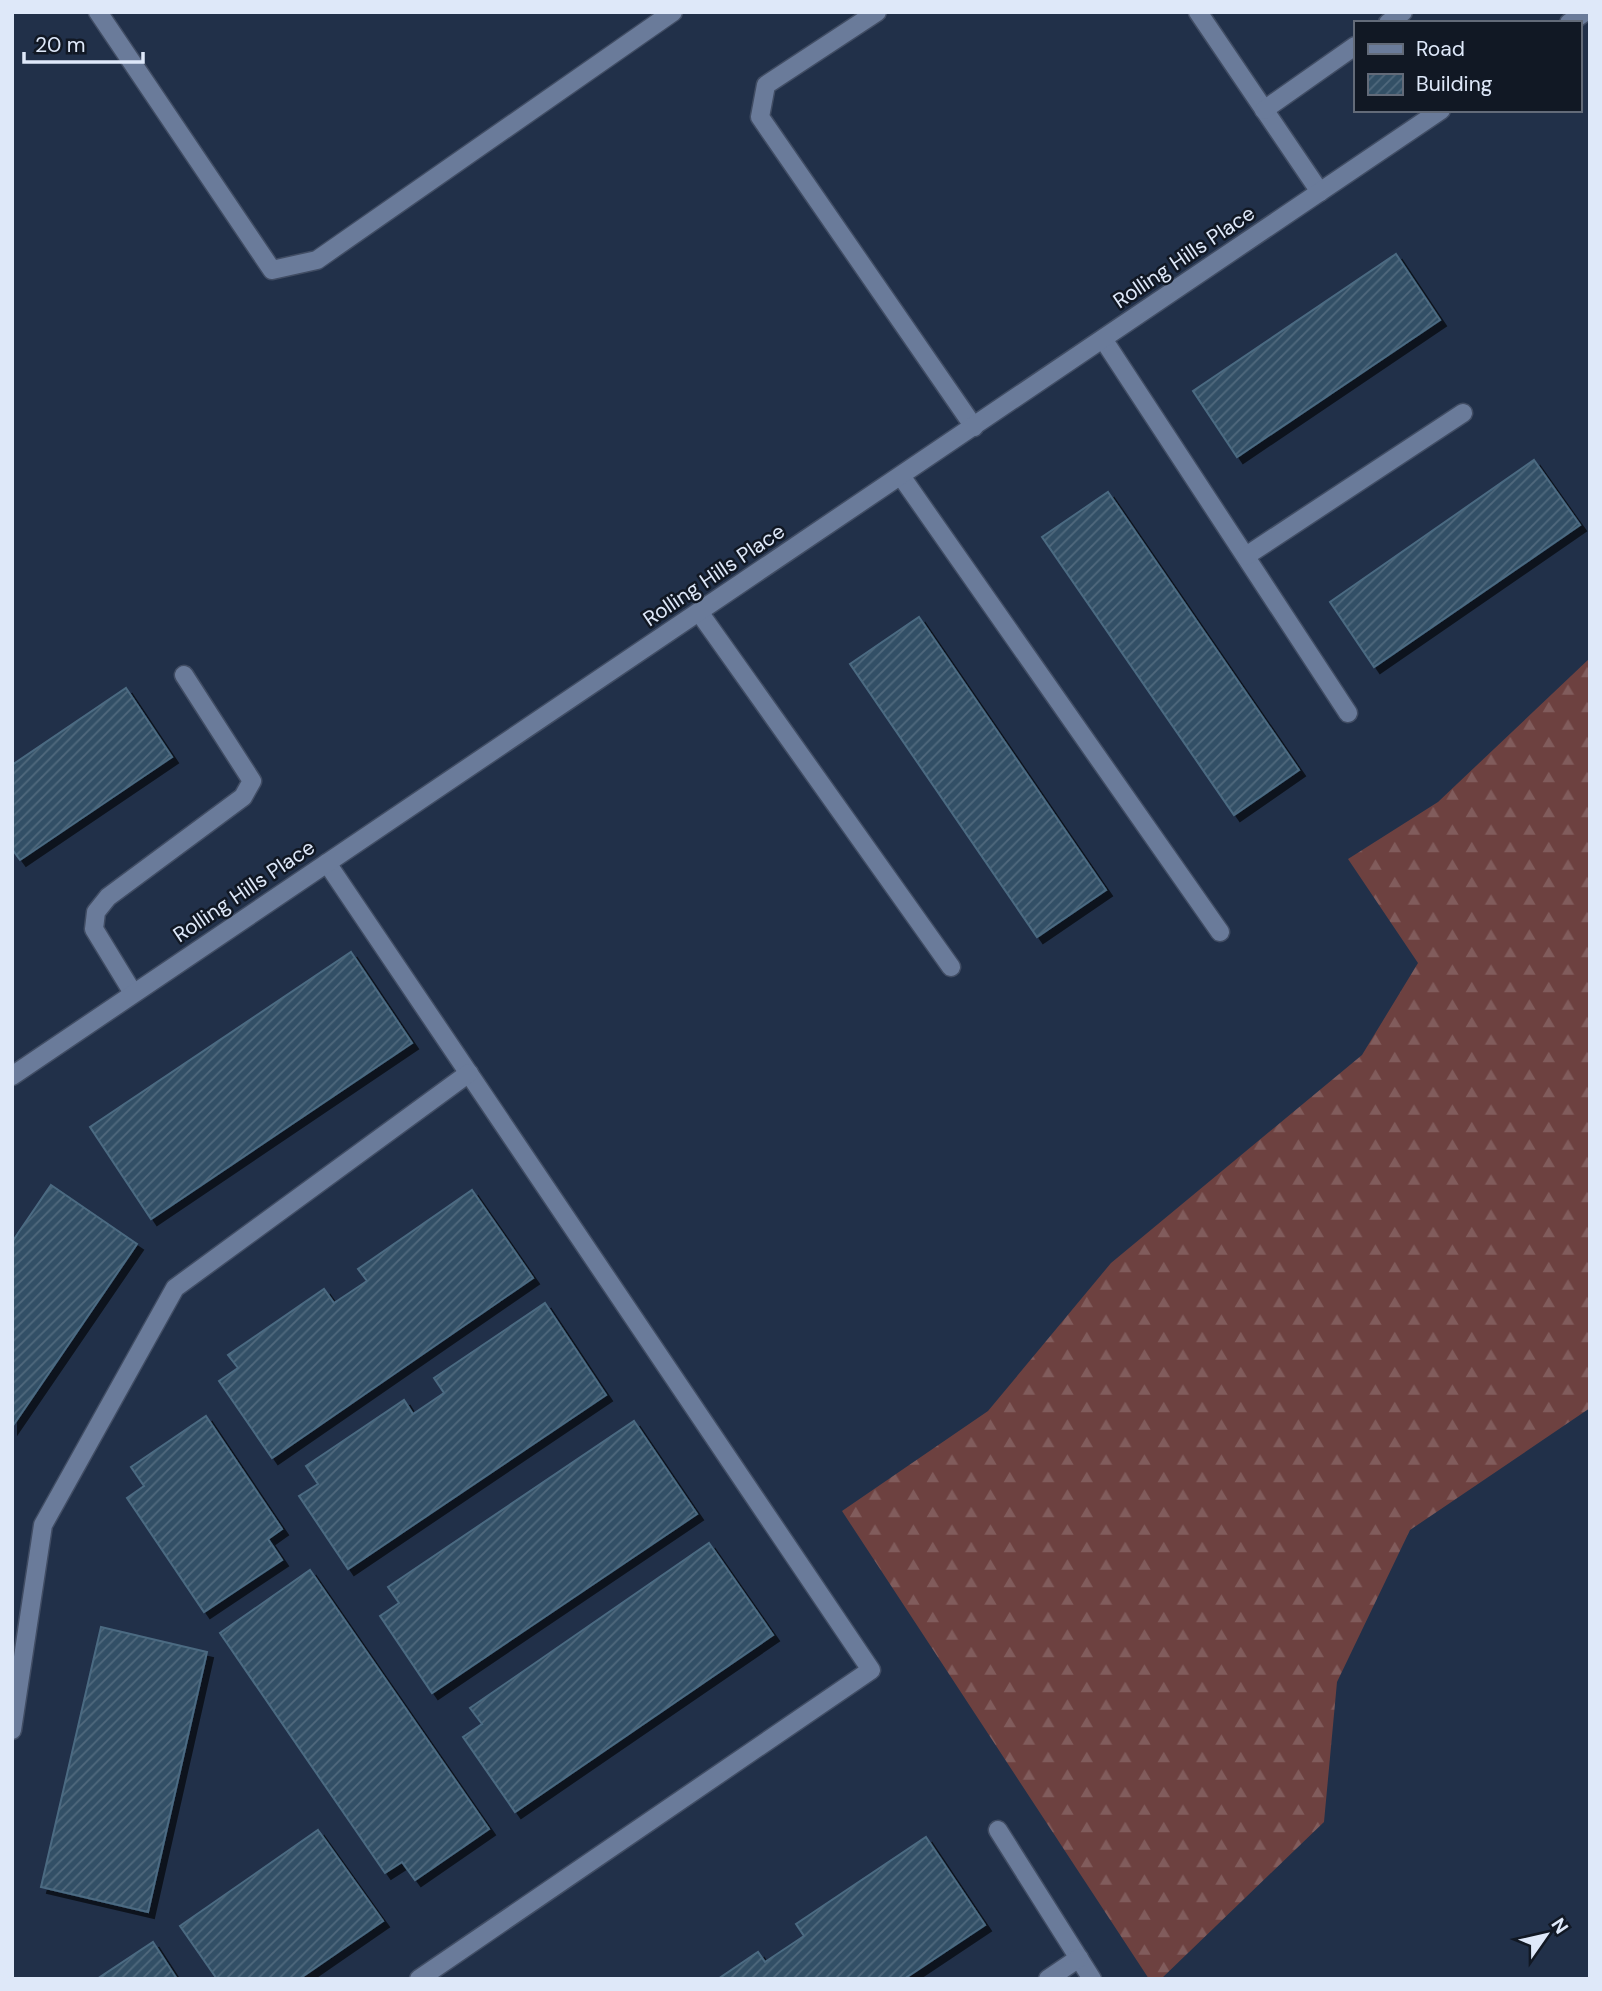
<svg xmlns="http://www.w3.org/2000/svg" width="1602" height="1991" font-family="'DM Sans',sans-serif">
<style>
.forest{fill:url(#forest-firs)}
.building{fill:url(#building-hatch);stroke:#4c6b82;stroke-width:2;filter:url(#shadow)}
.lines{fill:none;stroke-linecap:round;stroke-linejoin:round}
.service-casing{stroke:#414d64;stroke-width:21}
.tertiary-casing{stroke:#414d64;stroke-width:21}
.service{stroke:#6a7b9a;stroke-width:18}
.tertiary{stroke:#6a7b9a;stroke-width:18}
.labels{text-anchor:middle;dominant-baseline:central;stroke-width:5;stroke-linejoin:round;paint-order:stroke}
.street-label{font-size:21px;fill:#dee8f9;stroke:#111824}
</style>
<defs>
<pattern id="forest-firs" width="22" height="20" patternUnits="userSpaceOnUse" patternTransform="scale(1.75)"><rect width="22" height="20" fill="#6d4140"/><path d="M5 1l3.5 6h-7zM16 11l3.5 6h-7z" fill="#815c5c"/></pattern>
<pattern id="building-hatch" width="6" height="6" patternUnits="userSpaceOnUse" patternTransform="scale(1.75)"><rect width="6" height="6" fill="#335066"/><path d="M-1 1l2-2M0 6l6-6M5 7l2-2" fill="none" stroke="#50697d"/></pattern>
<filter id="shadow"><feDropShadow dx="6" dy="6" stdDeviation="0" flood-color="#0009"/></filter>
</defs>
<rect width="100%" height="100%" fill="#213049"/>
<polygon class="forest" points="1590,658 1590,1408 1410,1530 1337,1682 1324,1822 1161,1979 1149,1979 842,1511 988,1411 1111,1263 1362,1055 1418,963 1348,859 1438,802"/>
<g class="building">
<polygon points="1396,254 1440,320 1237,457 1193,391"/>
<polygon points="1534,460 1580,525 1374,667 1330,602"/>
<polygon points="1108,492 1299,770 1234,815 1042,537"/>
<polygon points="919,617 1106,890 1037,937 850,664"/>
<polygon points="126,688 172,757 20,860 12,849 12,765"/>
<polygon points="351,952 412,1043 151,1219 90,1127"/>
<polygon points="51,1185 137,1244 12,1427 12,1242"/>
<polygon points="472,1190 533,1278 272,1458 219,1381 238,1368 228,1355 324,1289 334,1303 367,1281 358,1269"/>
<polygon points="545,1303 606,1395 348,1569 299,1496 318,1484 306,1466 404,1400 413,1414 444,1393 434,1378"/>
<polygon points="206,1416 282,1529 268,1539 282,1560 204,1612 127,1498 144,1486 131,1467"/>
<polygon points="634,1421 697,1514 432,1693 380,1616 399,1603 388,1587"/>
<polygon points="709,1543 773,1635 515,1812 463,1737 482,1724 470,1708"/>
<polygon points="310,1570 489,1829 415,1880 402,1862 385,1873 220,1633"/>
<polygon points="101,1627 207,1652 148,1912 41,1887"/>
<polygon points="318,1830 383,1921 299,1979 217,1979 180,1926"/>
<polygon points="926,1837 985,1925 904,1979 718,1979 758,1952 765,1962 804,1936 796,1924"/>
<polygon points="153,1942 177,1979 97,1979"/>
</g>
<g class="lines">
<g class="service-casing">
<g id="service">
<polyline points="98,12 272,270 317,260 673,12"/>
<polyline points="877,12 766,85 760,117 974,427"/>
<polyline points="1198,12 1320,192"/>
<polyline points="1388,23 1403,12"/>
<polyline points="1264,110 1355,46"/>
<polyline points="1103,339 1348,713"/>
<polyline points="901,476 1220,932"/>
<polyline points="1246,556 1463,413"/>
<polyline points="699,612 951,967"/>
<polyline points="327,863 871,1670 419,1979"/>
<polyline points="133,993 94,929 96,912 108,897 243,797 252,781 184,675"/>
<polyline points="12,1730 43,1525 175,1288 469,1073"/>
<polyline points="998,1830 1092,1979"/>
<polyline points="1048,1979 1079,1958"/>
</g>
</g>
<g class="tertiary-casing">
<g id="tertiary">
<polyline points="1569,23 1585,12"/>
<polyline points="12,1076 1441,110"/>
</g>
</g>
<use href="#service" class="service"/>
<use href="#tertiary" class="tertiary"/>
</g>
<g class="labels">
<g class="street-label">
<text transform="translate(1184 257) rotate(-34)">Rolling Hills Place</text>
<text transform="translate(714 575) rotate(-34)">Rolling Hills Place</text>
<text transform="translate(244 891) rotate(-34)">Rolling Hills Place</text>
</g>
</g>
<rect width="1602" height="1991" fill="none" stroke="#dee8f9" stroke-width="28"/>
<rect x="1354" y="21" width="228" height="91" fill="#111824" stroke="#636b79" stroke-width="2"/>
<rect x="1368" y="44" width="35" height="10" fill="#6a7b9a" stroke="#636b79" stroke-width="2"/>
<text x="1416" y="56" font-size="21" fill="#dee8f9">Road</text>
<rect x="1368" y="74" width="35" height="21" fill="url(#building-hatch)" stroke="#636b79" stroke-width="2"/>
<text x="1416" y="91" font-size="21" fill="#dee8f9">Building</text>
<g transform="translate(1546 1935) rotate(56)" stroke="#111824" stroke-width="5" paint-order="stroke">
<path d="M0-5L12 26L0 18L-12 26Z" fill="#dee8f9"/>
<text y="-10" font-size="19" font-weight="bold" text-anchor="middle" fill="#dee8f9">N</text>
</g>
<path d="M24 52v10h119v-10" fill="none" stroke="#dee8f9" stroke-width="3.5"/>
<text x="35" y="52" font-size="21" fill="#dee8f9" stroke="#111824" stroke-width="5" paint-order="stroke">20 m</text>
</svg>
